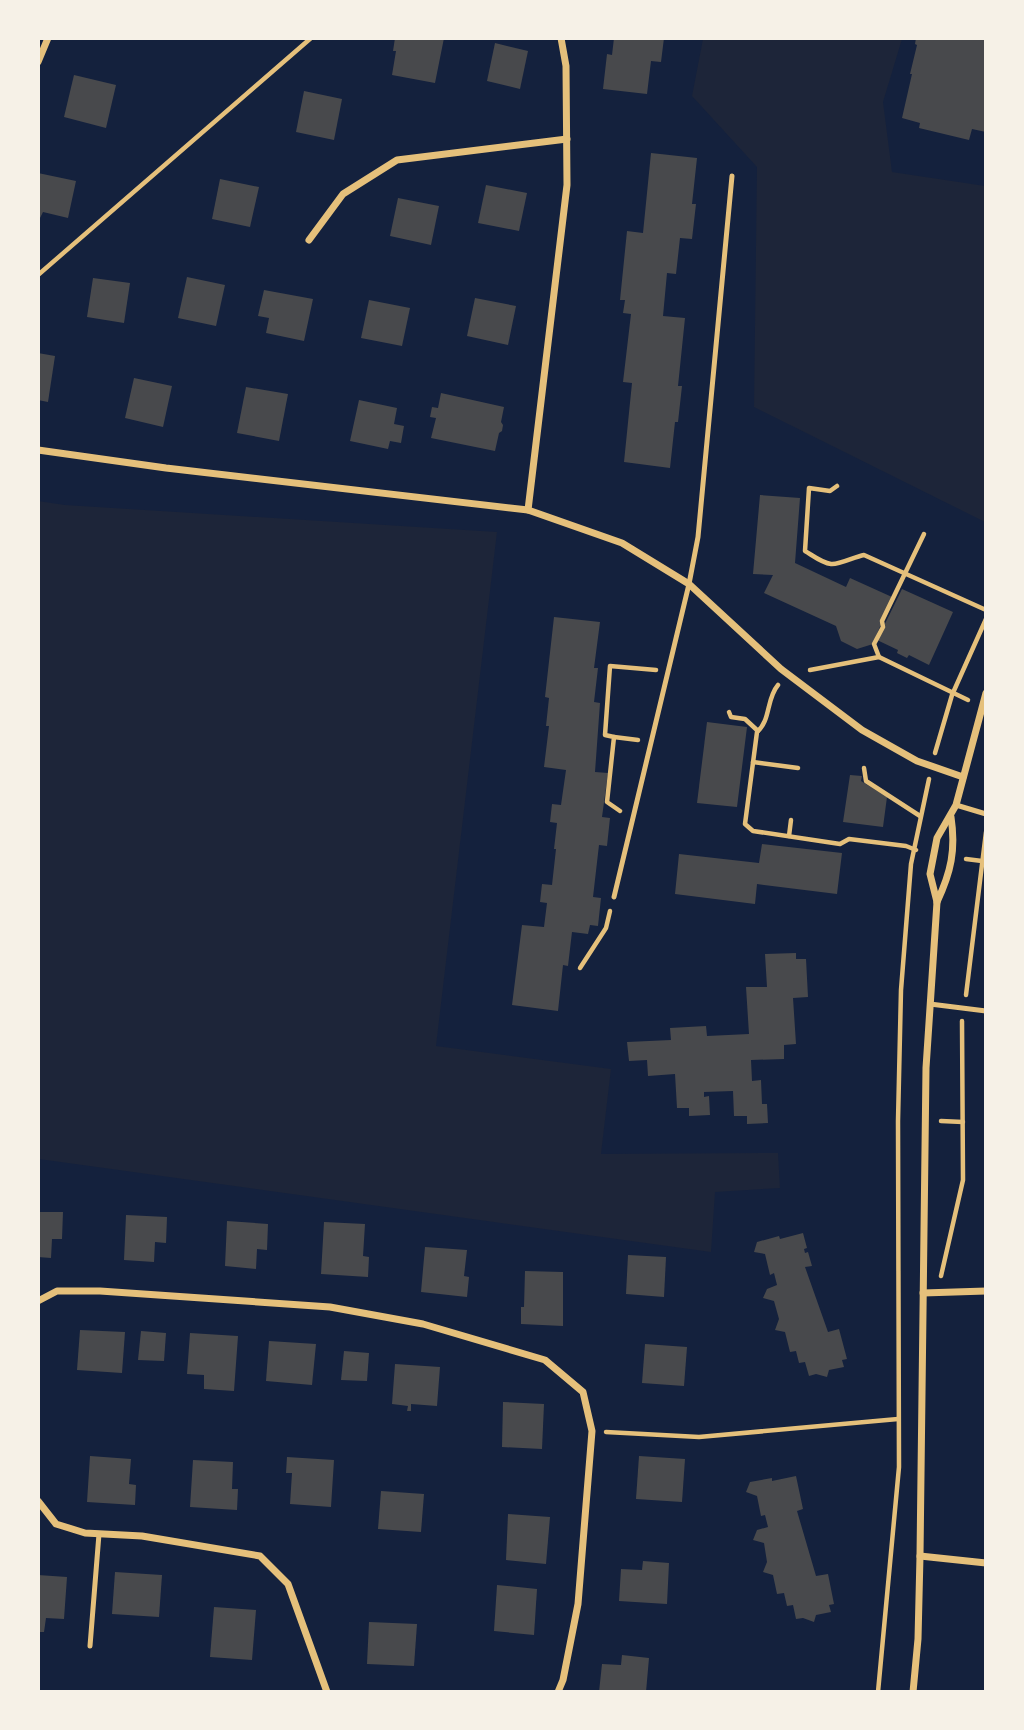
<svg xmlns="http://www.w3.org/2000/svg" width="1024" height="1730" font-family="Cabin,sans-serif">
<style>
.green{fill:#1d2539}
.building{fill:#48494c}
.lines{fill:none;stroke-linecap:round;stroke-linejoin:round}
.path{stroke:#e5c07b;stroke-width:4.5}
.service{stroke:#e5c07b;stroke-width:5}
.minor{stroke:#e5c07b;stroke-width:7}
</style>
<rect width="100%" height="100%" fill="#14213d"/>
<g class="green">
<polygon points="703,39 902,39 883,102 892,172 985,186 985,522 754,407 757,167 692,96"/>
<polygon points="38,501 65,505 497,532 436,1046 611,1069 601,1154 778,1153 780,1188 715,1192 711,1252 39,1159"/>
</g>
<g class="building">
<polygon points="395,38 444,38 435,83 392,75 396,51 393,51"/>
<polygon points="614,38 664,38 661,62 651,61 647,94 603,89 607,54 612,55"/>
<polygon points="916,38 986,38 986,132 972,129 969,140 919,128 920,123 902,118 912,74 910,74 917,45 915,44"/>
<polygon points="495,43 528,51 520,89 487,81"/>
<polygon points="74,75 116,85 106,128 64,117"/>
<polygon points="304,91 342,99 334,140 296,132"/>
<polygon points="651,153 697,158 692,204 696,204 692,239 680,238 676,274 667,273 663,316 685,318 678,386 682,386 678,422 675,422 670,468 624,462 632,383 623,382 631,314 623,313 625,300 620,300 627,231 643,233"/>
<polygon points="38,173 76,181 68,218 43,212 38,222"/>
<polygon points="220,179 259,187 250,227 212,219"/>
<polygon points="486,185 527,193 519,231 478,223"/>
<polygon points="398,198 439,206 431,245 390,236"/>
<polygon points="187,277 225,285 216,326 178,318"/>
<polygon points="93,278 130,283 124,323 87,317"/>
<polygon points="264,290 313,299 304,341 266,333 269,318 258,316"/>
<polygon points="475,298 516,306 508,345 467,336"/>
<polygon points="369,300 410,308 402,346 361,338"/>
<polygon points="38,353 55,356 48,402 38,400"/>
<polygon points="134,378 172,386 163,427 125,418"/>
<polygon points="246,387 288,394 279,441 237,433"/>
<polygon points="441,393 504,407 501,422 503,425 502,431 499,433 495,451 431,438 436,418 430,417 432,407 438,408"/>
<polygon points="359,400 397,408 394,424 404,426 401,443 390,441 388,449 350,441"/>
<polygon points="760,495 800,498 795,563 846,587 850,578 892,597 873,644 857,649 841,641 836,626 764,593 773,575 753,574"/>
<polygon points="902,589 953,612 929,665 909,655 907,658 897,653 898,650 877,640"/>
<polygon points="554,617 600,622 594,668 598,668 594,702 600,703 595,772 608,773 602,817 610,818 607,846 599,845 593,897 601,898 598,926 590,925 588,934 572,932 568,966 563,965 558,1011 512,1005 522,925 544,927 547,903 540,902 542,884 552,885 556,849 554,849 557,823 550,822 552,804 561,805 566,770 544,767 549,726 546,726 549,698 545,697"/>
<polygon points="707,722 747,727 737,807 697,803"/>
<polygon points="850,775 862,776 861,781 887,797 883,827 843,822"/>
<polygon points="762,844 842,853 837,894 757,884 755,904 675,894 679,854 759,863"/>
<polygon points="796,953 796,959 806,959 808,997 793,998 796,1044 784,1045 784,1059 751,1060 752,1081 761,1080 762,1104 767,1104 768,1123 747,1124 747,1116 734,1116 733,1091 704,1092 704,1097 709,1096 710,1115 689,1116 689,1108 677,1108 675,1074 648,1076 647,1060 629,1061 627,1042 671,1040 670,1028 706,1026 707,1036 749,1034 746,987 767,987 765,954"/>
<polygon points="38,1212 63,1212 62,1239 52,1239 51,1258 38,1257"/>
<polygon points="126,1215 167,1217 166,1243 155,1242 154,1262 124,1260"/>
<polygon points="227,1221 268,1224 267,1250 257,1249 256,1269 225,1266"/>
<polygon points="324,1222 365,1224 363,1256 369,1257 368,1277 321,1274"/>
<polygon points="803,1233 807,1248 804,1249 805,1253 808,1252 812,1266 805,1267 828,1332 839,1329 847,1359 842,1360 844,1367 829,1370 827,1377 816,1374 809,1376 805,1362 799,1363 796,1351 790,1352 785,1332 775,1330 779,1319 774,1301 763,1298 767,1289 777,1285 774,1273 770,1275 765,1254 754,1252 757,1242 779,1236 780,1239"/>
<polygon points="425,1247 467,1250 464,1276 469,1277 467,1297 421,1292"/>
<polygon points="628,1255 666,1257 664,1297 626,1294"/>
<polygon points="525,1271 563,1272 563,1326 521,1324 521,1307 524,1307"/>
<polygon points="80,1330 125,1332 122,1373 77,1370"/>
<polygon points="141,1331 166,1333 164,1361 138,1360"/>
<polygon points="190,1333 238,1336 234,1391 204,1389 204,1375 187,1374"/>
<polygon points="269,1341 316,1344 312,1385 266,1381"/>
<polygon points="645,1344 687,1347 684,1386 642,1383"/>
<polygon points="344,1351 369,1353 367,1381 341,1380"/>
<polygon points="395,1364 440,1367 437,1406 411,1404 411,1411 407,1411 408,1406 392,1404"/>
<polygon points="503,1402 544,1404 542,1449 502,1447"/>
<polygon points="90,1456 131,1459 129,1484 136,1485 135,1505 87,1502"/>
<polygon points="639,1456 685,1459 682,1502 636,1499"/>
<polygon points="287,1457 334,1460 331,1507 290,1504 292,1473 286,1473"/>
<polygon points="193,1460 233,1462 232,1489 238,1489 237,1510 190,1507"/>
<polygon points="796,1476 803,1509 797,1511 816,1576 828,1574 834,1604 829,1605 831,1612 816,1615 814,1622 803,1618 796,1619 793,1605 787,1606 784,1593 777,1594 773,1575 763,1572 767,1562 764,1543 753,1540 757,1530 768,1527 765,1515 761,1516 757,1496 746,1492 750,1482 772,1478 772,1481"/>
<polygon points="381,1491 424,1494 421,1532 378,1529"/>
<polygon points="508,1514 550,1517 546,1564 506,1560"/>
<polygon points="643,1561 669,1563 667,1604 619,1601 621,1569 642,1570"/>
<polygon points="115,1572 162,1575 159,1617 112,1614"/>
<polygon points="38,1575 67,1577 64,1619 46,1618 44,1632 38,1632"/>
<polygon points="497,1585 537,1589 534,1635 494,1631"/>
<polygon points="214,1607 256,1610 252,1660 210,1657"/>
<polygon points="369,1622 417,1624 414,1666 367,1664"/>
<polygon points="622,1655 649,1658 646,1692 599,1692 602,1664 621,1665"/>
</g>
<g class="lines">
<g class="path">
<polyline points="38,275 311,38"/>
<path d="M 837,486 L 830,491 L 809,488 L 805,551 C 812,555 822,563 831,564 C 839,565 854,557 864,555 L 986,610"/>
<polyline points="924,534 882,621 883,627 874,644 879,657 968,700"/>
<polyline points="810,670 879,657"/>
<path d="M 778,685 C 766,699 771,720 757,732 L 745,824 L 753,831 L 840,844 L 849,839 L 906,846 L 916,850"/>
<polyline points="729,712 731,717 745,719 758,731"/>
<polyline points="614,737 638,740"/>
<polyline points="935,753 952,695 986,619"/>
<polyline points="753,762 798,768"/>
<polyline points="864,768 866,781 920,816"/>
<polyline points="620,811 607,802 614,737 605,735 610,666 656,670"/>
<polyline points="789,836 791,820"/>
<polyline points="966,859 982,861"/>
<polyline points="580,968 606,928 610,911"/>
<polyline points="966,995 986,832"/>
<polyline points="941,1121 963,1122"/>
<polyline points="941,1276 963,1180 962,1021"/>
<polyline points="606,1432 699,1437 898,1419"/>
<polyline points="878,1692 899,1467 898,1121 901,990 911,864 929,779"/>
</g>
<g class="service">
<polyline points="956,805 986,814"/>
<polyline points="614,897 689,584 698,537 732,176"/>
<polyline points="930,1004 986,1011"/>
<polyline points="90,1646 99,1534"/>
</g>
<g class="minor">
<polyline points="38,62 48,38"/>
<polyline points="309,240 343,194 397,160 567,139"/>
<polyline points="38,450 166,468 528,510 622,543 689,584 781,669 862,730 917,761 963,777"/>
<polyline points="528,510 567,185 566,66 561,38"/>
<path d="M 937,902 C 951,872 956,850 951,817"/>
<polyline points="923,1293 986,1291"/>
<polyline points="38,1301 57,1291 100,1291 330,1307 423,1324 545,1360 583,1392 592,1431 578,1604 563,1680 558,1692"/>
<polyline points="38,1501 56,1524 85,1533 142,1536 260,1556 288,1584 327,1692"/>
<polyline points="920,1556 986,1563"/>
<polyline points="913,1692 918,1639 920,1556 926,1068 937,902 930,874 937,838 956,805 986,693"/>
</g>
</g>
<rect width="1024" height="1730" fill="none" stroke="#f6f1e7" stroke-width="80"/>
</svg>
